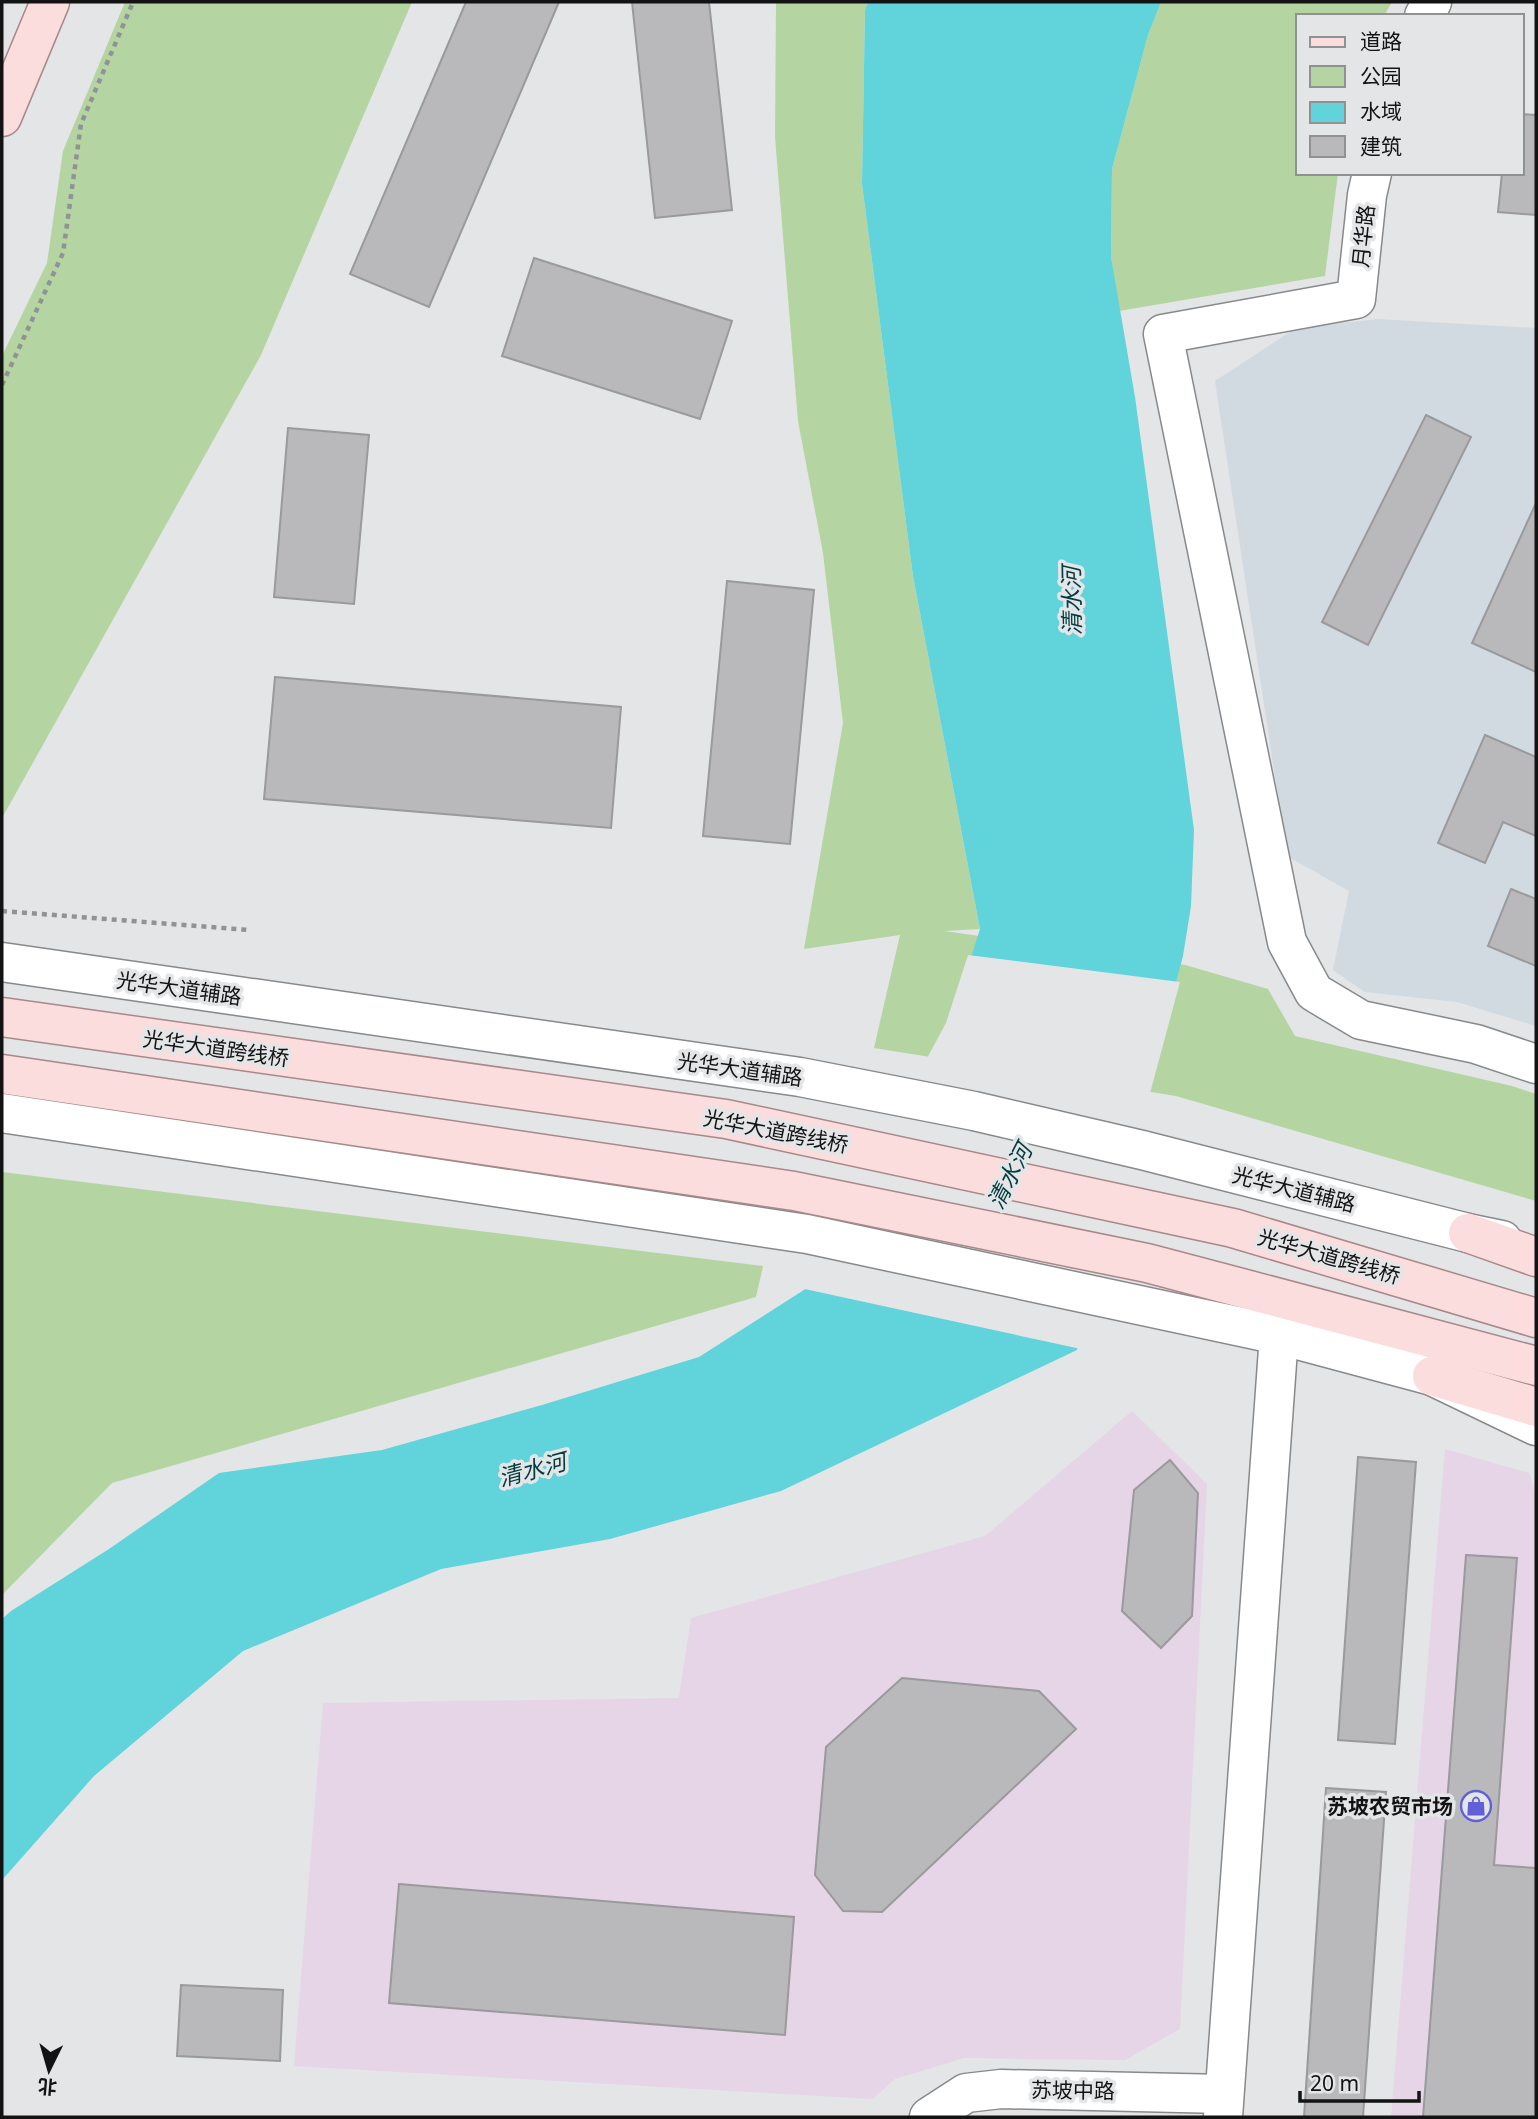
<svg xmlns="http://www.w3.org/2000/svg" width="1538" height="2119" font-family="'Noto Sans','Noto Sans SC',sans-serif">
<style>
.commercial{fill:#e6d5e6}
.built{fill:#d1dae1}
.green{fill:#b4d5a1}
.water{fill:#60d3db}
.pier{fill:#e3e5e7}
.building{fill:#b9b9bc;stroke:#9a9a9c;stroke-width:2}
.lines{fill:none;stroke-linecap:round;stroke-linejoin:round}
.minor-casing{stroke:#87898b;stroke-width:41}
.major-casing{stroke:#a88889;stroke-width:41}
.path{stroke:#919294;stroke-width:4.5;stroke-dasharray:5 5;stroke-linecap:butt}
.minor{stroke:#fff;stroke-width:38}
.major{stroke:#fbddde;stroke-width:38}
.labels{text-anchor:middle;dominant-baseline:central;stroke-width:7;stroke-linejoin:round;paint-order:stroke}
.street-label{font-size:21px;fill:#131314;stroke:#e3e5e7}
.poi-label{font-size:21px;font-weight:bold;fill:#131314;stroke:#e3e5e7;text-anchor:end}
.water-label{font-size:23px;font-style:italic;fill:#033c3f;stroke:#e3e5e7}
</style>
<rect width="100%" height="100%" fill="#e3e5e7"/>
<g class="commercial">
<polygon points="1132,1411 1207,1484 1180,2029 1125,2060 964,2058 895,2079 873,2099 294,2066 323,1703 679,1698 691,1618 985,1536"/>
<polygon points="1445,1449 1529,1473 1536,1495 1536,2117 1391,2117"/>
</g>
<polygon class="built" points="1378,319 1536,328 1536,1026 1457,1002 1365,992 1333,970 1349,891 1287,856 1215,381 1296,328"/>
<g class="green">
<polygon points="125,2 412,2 261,355 2,818 2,356 47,263 63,151"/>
<polygon points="776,2 868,2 865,10 862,184 913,576 980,929 944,931 1185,965 1268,989 1295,1036 1512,1086 1536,1094 1536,1201 1176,1096 874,1048 900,935 804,949 843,723 823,553 798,421 775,137"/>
<polygon points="1161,2 1392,2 1384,16 1298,16 1298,173 1338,173 1325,276 1119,311 1111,257 1112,169 1148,35"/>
<polygon points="2,1172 763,1266 756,1297 112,1483 2,1595"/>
</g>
<polygon class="water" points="868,2 1161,2 1148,35 1112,169 1111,257 1135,397 1194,830 1191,906 1183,956 1077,1350 781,1491 610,1539 441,1569 243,1651 94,1776 2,1880 2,1619 11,1611 109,1549 219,1473 382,1450 542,1405 699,1357 807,1288 950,1025 980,929 913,576 862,184 865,10"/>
<polygon class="pier" points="968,955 1180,982 1081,1349 800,1288 804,1285 946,1023"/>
<g class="building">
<polygon points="466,2 559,2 429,307 350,274"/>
<polygon points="632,2 709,2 732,210 655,218"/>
<polygon points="1522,114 1536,115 1536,215 1498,212 1502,173 1522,173"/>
<polygon points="534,258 732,321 700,419 502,356"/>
<polygon points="1426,415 1471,437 1368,645 1322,622"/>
<polygon points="288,428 369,435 354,604 274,597"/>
<polygon points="1536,503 1536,672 1472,643"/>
<polygon points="727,581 814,590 790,844 703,836"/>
<polygon points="275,677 621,707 611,828 264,799"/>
<polygon points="1485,735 1536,757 1536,836 1503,822 1485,863 1438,843"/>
<polygon points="1511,889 1536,899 1536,966 1488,946"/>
<polygon points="1358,1457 1416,1462 1395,1744 1338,1740"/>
<polygon points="1170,1460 1198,1493 1192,1616 1161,1648 1122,1611 1134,1490"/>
<polygon points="1466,1555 1517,1558 1494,1865 1536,1868 1536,2117 1423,2117"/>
<polygon points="902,1678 1039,1691 1076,1729 882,1912 843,1911 815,1875 826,1747"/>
<polygon points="1326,1788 1386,1792 1363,2117 1304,2117"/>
<polygon points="399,1884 794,1917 785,2035 389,2003"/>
<polygon points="181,1985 283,1990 280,2061 177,2056"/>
</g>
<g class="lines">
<g class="minor-casing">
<g id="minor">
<polyline points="1424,16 1432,2"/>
<polyline points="1372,173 1367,195 1356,299 1163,334 1287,942 1314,992 1361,1020 1476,1044 1536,1064"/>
<polyline points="2,962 800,1077 974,1111 1142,1150 1468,1233 1502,1240"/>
<polyline points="2,1113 807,1234 1279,1335 1432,1376 1536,1426"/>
<polyline points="929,2117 966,2093 1001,2089 1224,2094"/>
<polyline points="1223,2117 1279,1335"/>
</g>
</g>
<g class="major-casing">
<g id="major">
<polyline points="2,117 50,2"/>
<polyline points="2,1017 726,1119 1233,1228 1536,1318"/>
<polyline points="2,1074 794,1191 1147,1263 1536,1366"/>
<polyline points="1468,1233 1536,1257"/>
<polyline points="1432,1376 1536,1407"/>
</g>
</g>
<g class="path">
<polyline points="2,385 63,253 81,124 133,2"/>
<polyline points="2,911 249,930"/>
</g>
<use href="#minor" class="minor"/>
<use href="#major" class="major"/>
</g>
<defs>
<g id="shop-ring" transform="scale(1.575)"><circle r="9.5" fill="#e3e5e7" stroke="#625fd8" stroke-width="1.5"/><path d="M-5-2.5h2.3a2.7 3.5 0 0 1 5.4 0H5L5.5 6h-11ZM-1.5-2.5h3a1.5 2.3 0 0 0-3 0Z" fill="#625fd8"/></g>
</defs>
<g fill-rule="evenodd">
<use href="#shop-ring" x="1476" y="1806"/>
</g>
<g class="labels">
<g class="street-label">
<text transform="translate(1363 236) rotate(-84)">月华路</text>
<text transform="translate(179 988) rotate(8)">光华大道辅路</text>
<text transform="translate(216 1048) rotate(8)">光华大道跨线桥</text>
<text transform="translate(740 1069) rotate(8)">光华大道辅路</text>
<text transform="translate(776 1131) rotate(11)">光华大道跨线桥</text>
<text transform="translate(1294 1189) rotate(14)">光华大道辅路</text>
<text transform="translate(1329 1256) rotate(16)">光华大道跨线桥</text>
<text transform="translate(1073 2090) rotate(1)">苏坡中路</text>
</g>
<g class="poi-label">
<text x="1453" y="1806">苏坡农贸市场</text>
</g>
<g class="water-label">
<text transform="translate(1071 601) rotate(-91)">清水河</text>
<text transform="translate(1009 1176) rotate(-63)">清水河</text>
<text transform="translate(532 1469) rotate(-15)">清水河</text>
</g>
</g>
<rect width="1538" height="2119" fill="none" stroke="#131314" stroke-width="7"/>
<rect x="1296" y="14" width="228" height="161" fill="#e3e5e7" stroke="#909193" stroke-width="2"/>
<rect x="1310" y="37" width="35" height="10" fill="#fbddde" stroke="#909193" stroke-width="2"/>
<text x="1360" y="49" font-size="21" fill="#131314">道路</text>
<rect x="1310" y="66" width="35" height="21" fill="#b4d5a1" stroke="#909193" stroke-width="2"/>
<text x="1360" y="84" font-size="21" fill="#131314">公园</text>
<rect x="1310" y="102" width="35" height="21" fill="#60d3db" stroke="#909193" stroke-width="2"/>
<text x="1360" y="119" font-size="21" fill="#131314">水域</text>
<rect x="1310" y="136" width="35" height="21" fill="#b9b9bc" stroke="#909193" stroke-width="2"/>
<text x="1360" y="154" font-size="21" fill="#131314">建筑</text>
<g transform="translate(49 2070) rotate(185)" stroke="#e3e5e7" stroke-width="5" paint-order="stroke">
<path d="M0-5L12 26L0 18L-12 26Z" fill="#131314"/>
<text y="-10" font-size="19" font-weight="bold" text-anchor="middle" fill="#131314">北</text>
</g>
<path d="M1300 2091v10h119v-10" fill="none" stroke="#131314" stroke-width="3.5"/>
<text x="1310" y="2091" font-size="21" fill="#131314" stroke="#e3e5e7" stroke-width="5" paint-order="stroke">20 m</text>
</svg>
